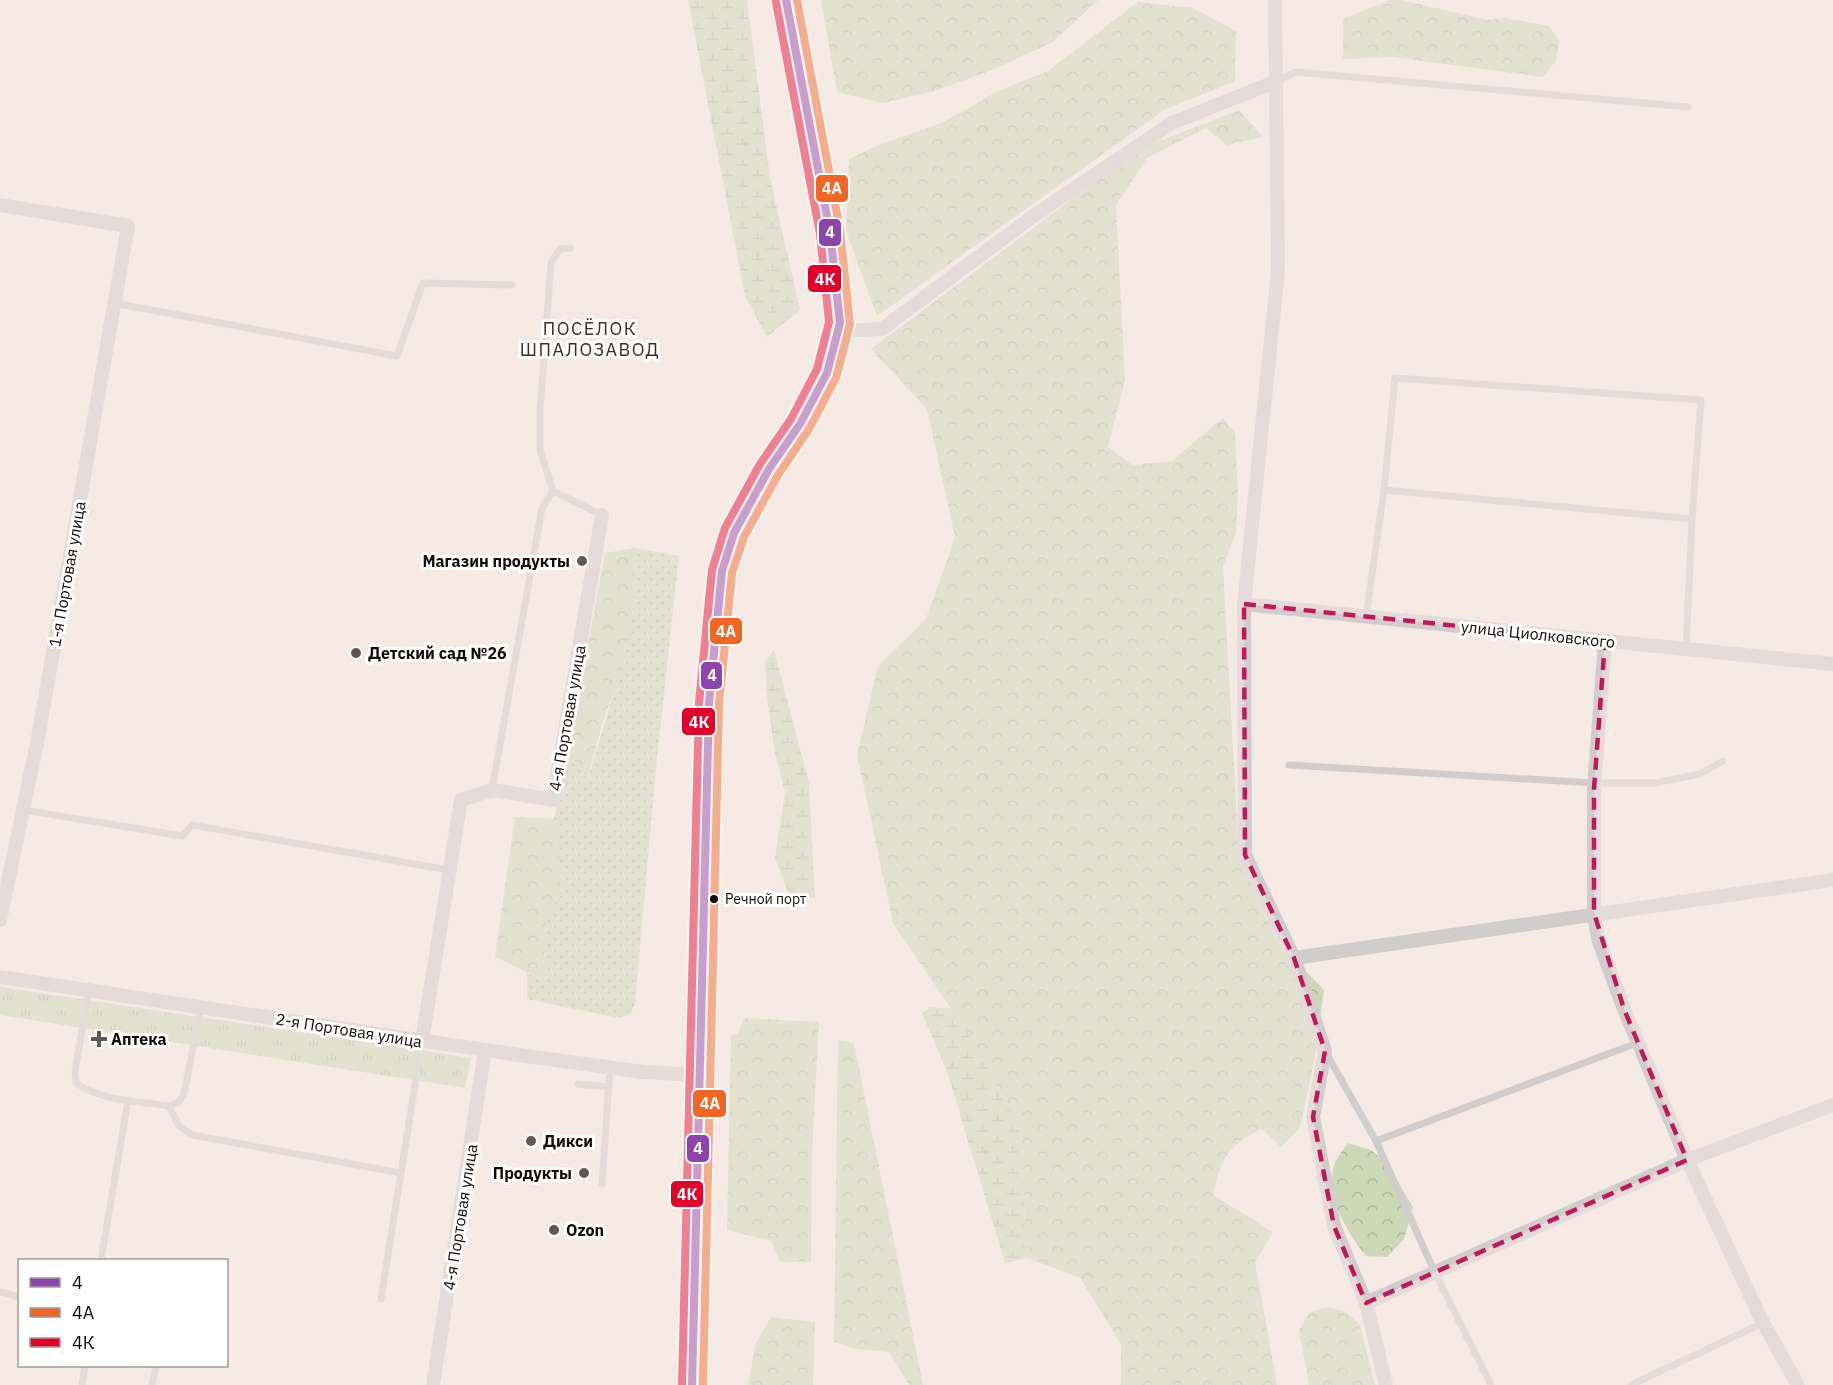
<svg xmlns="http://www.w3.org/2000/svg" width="1833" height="1385" font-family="'IBM Plex Sans',sans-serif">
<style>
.grass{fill:url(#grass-dots)}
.forest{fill:url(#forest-crowns)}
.wetland{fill:url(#wetland-marsh)}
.park{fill:url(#park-tufts)}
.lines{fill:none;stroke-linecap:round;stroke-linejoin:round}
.service{stroke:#d1cdcc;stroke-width:7}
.minor{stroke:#d1cdcc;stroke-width:14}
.tertiary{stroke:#d1cdcc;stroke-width:18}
.bus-1-casing{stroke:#fff;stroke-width:12}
.bus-2-casing{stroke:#fff;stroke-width:12}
.bus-3-casing{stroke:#fff;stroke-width:12}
.bus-1{stroke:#8e44ad;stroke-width:8}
.bus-2{stroke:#f26522;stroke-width:8}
.bus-3{stroke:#e4002b;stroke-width:8}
.marked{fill:none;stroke:#c2185b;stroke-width:4.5;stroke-dasharray:12 8;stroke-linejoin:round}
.poi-dot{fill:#615855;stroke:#fff;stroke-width:2}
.bus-dot{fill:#110907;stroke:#fff;stroke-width:2}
.labels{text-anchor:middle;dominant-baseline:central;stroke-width:6;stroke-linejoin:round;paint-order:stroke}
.bus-label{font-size:14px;fill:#110907;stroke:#fff;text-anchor:start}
.poi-label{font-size:16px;font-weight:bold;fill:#110907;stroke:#fff;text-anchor:start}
.street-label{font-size:16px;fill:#110907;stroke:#fff}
.neighbourhood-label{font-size:18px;letter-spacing:1.5px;fill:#3f2b24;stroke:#fff}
.line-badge{stroke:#fff;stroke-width:2}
.badge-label{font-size:16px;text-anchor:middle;font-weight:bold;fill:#fff}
</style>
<defs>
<pattern id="grass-dots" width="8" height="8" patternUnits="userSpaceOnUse" patternTransform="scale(1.5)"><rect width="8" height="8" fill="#ccd8b7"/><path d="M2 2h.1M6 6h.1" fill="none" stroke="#aeb89c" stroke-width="1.8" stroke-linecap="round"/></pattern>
<pattern id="forest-crowns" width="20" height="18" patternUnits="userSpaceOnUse" patternTransform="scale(1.5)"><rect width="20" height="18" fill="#ccd8b7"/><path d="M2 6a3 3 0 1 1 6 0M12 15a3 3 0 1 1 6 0" fill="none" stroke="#aeb89c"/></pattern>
<pattern id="wetland-marsh" width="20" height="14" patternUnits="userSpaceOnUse" patternTransform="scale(1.5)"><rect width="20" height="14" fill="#ccd8b7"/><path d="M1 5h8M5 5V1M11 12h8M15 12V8" fill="none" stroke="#aeb89c"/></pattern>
<pattern id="park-tufts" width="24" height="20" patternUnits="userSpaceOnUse" patternTransform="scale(1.5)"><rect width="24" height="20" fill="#ccd8b7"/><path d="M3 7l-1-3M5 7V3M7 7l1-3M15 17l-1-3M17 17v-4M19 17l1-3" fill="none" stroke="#aeb89c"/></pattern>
</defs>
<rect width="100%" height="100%" fill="#f6eae5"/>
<polygon class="grass" points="635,548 679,556 656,769 635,1002 631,1014 619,1018 527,999 527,973 543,980 546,923 562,885 554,819 568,751 588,779 617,682 632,618"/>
<g class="forest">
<polygon points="821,0 1098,0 1053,42 992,70 935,91 883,103 837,92"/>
<polygon points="1389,0 1402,0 1487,20 1505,18 1549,26 1559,41 1556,61 1543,77 1393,57 1343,59 1343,19"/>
<polygon points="1138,2 1193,8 1236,31 1235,81 1164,110 877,316 846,231 849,159 879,145 944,122 998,91 1048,71"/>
<path d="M 1239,110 L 1263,137 L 1227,145 L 1206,128 L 1147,158 L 1116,205 L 1125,380 L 1108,447 L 1132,465 L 1172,461 L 1223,418 L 1235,433 L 1238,492 L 1236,533 L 1223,566 L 1239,857 L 1279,944 L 1324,990 L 1315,1057 L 1300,1128 L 1281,1147 L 1262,1129 C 1226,1147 1222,1157 1213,1195 L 1273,1232 L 1255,1262 L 1277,1385 L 1121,1385 L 1121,1344 L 1080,1278 L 1027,1258 L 1020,1128 L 971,1038 L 893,923 L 857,755 L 878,666 L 926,619 L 955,537 L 927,409 L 871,349 L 1139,149 Z"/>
<polygon points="635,548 632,618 617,682 603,722 587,779 568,751 605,553"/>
<polygon points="515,817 554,819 562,885 546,923 543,980 495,957"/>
<polygon points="744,1018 819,1022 812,1153 811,1262 781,1262 771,1241 727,1230 731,1036 738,1034"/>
<polygon points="838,1040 854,1043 923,1385 909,1385 889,1352 852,1348 834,1342"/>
<path d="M 1348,1143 L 1371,1150 L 1387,1164 L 1413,1207 L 1404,1239 L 1387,1257 L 1366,1256 C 1348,1234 1323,1193 1335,1163 C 1337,1157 1344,1149 1348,1143 Z"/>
<polygon points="1326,1307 1345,1311 1360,1325 1375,1385 1309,1385 1299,1330 1310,1312"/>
<polygon points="771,1317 815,1322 813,1385 748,1385 756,1343"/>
</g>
<g class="wetland">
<polygon points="688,0 747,0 770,178 800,310 767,337 745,296"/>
<polygon points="774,650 809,783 815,898 788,893 775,858 785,792 775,753 767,698 765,662"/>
<polygon points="931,1007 951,1009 971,1038 1020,1128 1027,1258 1005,1263 947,1071 922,1013"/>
</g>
<polygon class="park" points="0,987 471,1058 465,1088 0,1015"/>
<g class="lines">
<g class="service">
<polyline points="1277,81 1296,72 1688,107"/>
<polyline points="570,248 560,249 551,262 540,411 540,450 553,491 602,515"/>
<polyline points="114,303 397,356 423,283 512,285"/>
<polyline points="1384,490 1395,378 1701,400 1692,519"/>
<polyline points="1366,617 1384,490 1692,519 1686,649"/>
<polyline points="1289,765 1594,783 1655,783 1700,774 1723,761"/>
<polyline points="492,790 542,508 553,491"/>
<polyline points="23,810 183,836 192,825 449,870"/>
<path d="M 89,990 L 75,1071 L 76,1083 C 101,1101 139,1101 169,1106 L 178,1103 L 184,1094 L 201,1007"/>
<polyline points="1326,1053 1376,1141 1637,1043"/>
<polyline points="578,1084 609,1087"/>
<polyline points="169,1106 179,1126 192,1135 401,1173 422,1041"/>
<polyline points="1376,1141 1435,1273 1491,1385"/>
<polyline points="602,1184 610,1067"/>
<polyline points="101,1260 128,1100"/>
<polyline points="0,1292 20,1297"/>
<polyline points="381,1299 401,1173"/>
<polyline points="82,1385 85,1366"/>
<polyline points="152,1385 156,1366"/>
<polyline points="1631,1385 1763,1323"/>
</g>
<g class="minor">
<polyline points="1275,0 1278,270 1244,604 1245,855 1294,958 1325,1051 1313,1117 1334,1226 1366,1303 1386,1385"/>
<polyline points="0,205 128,226 38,738 0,920"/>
<polyline points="838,331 882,329 1032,217 1172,123 1277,81"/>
<polyline points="1244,604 1833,664"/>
<polyline points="1605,641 1594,789 1594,913 1598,939 1624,1009 1687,1160 1763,1323 1798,1385"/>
<polyline points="1294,958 1833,880"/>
<polyline points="0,977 519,1055 643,1072 699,1075"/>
<polyline points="422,1041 461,800 492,790 553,800 602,515"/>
<polyline points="1366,1303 1687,1160 1833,1105"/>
<polyline points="433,1385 485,1050"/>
</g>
<polyline class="tertiary" points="692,1385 709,703 722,571 734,533 769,469 800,424 827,373 840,323 830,232 786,0"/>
<g class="bus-1-casing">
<polyline id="bus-1" points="692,1385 709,703 722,571 734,533 769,469 800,424 827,373 840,323 830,232 786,0"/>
</g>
<g class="bus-2-casing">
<polyline id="bus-2" points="703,1385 719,704 732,573 744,537 778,475 809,429 836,378 850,324 840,230 797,0"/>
</g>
<g class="bus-3-casing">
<polyline id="bus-3" points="682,1385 699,703 712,570 725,528 760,464 791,419 817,369 829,322 820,234 776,2"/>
</g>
<use href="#bus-1" class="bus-1"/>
<use href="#bus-2" class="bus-2"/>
<use href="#bus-3" class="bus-3"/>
</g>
<path d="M0 0H1833V1385H0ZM 1244,604 L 1605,641 L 1594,789 L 1594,913 L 1624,1009 L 1687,1160 L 1366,1303 L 1334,1226 L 1313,1117 L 1325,1051 L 1294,958 L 1245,855 Z" fill="#f6eae5" fill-opacity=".55" fill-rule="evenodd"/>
<path class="marked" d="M 1244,604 L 1605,641 L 1594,789 L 1594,913 L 1624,1009 L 1687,1160 L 1366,1303 L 1334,1226 L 1313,1117 L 1325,1051 L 1294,958 L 1245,855 Z"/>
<g class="poi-dot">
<circle cx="582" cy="561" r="6"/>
<circle cx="356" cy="653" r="6"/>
<path d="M96 1030h6v6h6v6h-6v6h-6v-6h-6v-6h6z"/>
<circle cx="531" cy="1141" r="6"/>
<circle cx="584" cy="1173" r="6"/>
<circle cx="554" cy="1230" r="6"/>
</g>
<circle class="bus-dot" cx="714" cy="899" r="5"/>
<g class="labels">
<g class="bus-label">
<text x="725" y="899">Речной порт</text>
</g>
<g class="poi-label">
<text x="570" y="561" text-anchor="end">Магазин продукты</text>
<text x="368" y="653">Детский сад №26</text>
<text x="111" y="1039">Аптека</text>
<text x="543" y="1141">Дикси</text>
<text x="572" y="1173" text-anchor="end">Продукты</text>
<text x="566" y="1230">Ozon</text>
</g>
<g class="street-label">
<text transform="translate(67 574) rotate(-80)">1-я Портовая улица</text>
<text transform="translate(1538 634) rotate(6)">улица Циолковского</text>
<text transform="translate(567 718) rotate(-80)">4-я Портовая улица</text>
<text transform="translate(349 1030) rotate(9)">2-я Портовая улица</text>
<text transform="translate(460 1217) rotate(-81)">4-я Портовая улица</text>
</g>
<g class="neighbourhood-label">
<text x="590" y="328">ПОСЁЛОК<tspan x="590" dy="21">ШПАЛОЗАВОД</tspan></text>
</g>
</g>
<g class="line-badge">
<rect x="815" y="174" width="34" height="29" rx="6" fill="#f26522"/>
<rect x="818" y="218" width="24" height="29" rx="6" fill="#8e44ad"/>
<rect x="807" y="264" width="35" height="29" rx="6" fill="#e4002b"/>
<rect x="709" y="617" width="34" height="28" rx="6" fill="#f26522"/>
<rect x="700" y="661" width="23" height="29" rx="6" fill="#8e44ad"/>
<rect x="681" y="707" width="35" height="29" rx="6" fill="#e4002b"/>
<rect x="692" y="1089" width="35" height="29" rx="6" fill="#f26522"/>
<rect x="686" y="1134" width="24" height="29" rx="6" fill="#8e44ad"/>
<rect x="670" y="1180" width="34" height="28" rx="6" fill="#e4002b"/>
</g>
<g class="badge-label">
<text x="832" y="194">4А</text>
<text x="830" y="238">4</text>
<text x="825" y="285">4К</text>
<text x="726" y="637">4А</text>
<text x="712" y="681">4</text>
<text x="699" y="728">4К</text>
<text x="710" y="1109">4А</text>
<text x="698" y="1154">4</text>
<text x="687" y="1200">4К</text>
</g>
<rect x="18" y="1259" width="210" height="108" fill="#ffffff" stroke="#a09d9c" stroke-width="1.5"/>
<rect x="30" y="1278" width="30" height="9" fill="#8e44ad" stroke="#a09d9c" stroke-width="1.5"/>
<text x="72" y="1289" font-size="18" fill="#110907">4</text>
<rect x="30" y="1308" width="30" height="9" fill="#f26522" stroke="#a09d9c" stroke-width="1.5"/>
<text x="72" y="1319" font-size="18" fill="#110907">4А</text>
<rect x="30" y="1338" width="30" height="9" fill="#e4002b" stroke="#a09d9c" stroke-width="1.5"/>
<text x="72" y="1349" font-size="18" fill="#110907">4К</text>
</svg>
